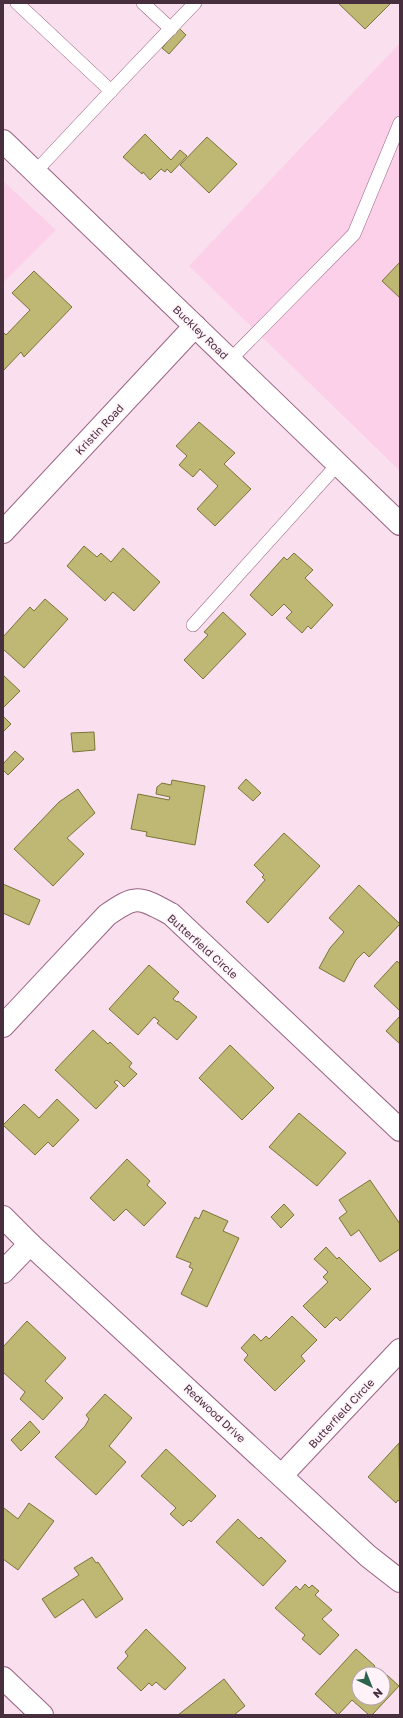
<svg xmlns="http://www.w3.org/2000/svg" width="403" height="1718" font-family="'Golos Text',sans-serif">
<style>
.built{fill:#fbd0e8}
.building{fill:#beb874;stroke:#7b7537}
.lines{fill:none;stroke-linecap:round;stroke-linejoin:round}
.service-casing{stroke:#9a6283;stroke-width:14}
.minor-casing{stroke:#9a6283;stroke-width:24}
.tertiary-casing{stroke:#9a6283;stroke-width:24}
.service{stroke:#fff;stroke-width:13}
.minor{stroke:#fff;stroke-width:22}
.tertiary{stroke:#fff;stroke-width:22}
.labels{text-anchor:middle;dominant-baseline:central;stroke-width:3.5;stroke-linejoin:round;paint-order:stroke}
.street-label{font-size:11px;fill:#482f3d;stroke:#fff2f9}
</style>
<rect width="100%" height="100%" fill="#fae0ee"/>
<g class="built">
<polygon points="400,43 400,471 189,266"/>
<polygon points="3,181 56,230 3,283"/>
</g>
<g class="building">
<polygon points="338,3 391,3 365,29"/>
<polygon points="179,28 186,35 169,54 162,48"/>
<polygon points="145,134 171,160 180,150 187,156 171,173 167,169 165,172 161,169 150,180 143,172 142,174 123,157"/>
<polygon points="207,137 237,164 209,193 180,165"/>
<polygon points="400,262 400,298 382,281"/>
<polygon points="34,271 72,307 24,357 21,352 3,371 3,332 6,335 30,310 12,293"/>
<polygon points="199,422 235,453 224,464 251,489 215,526 197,509 218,486 200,469 193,477 179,465 187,456 176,446"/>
<polygon points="84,546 97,557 101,553 111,562 123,548 160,582 134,611 113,592 105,601 67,566"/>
<polygon points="294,553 313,570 305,578 333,605 311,629 308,626 302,633 286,618 292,612 284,604 272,616 250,595 284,557 287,560"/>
<polygon points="45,599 68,619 24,668 3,649 3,637 30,607 34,611"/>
<polygon points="223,612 246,634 203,679 184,660 208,635 204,632"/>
<polygon points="3,675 20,691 3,708"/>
<polygon points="3,716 11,724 3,732"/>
<polygon points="94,732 95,750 73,752 71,733"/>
<polygon points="15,751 24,759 8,775 3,770 3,764"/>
<polygon points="246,779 261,793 253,801 238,788"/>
<polygon points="172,780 205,786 195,845 146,836 147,832 131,829 138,794 169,800 170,797 156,794 157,787 162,783 171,785"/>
<polygon points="78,789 95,813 67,838 84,854 53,886 14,849 59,802"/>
<polygon points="284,833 320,866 268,923 246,902 265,880 262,877 264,875 254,865"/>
<polygon points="3,884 40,900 29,925 3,913"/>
<polygon points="359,885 400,924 369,957 364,952 356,960 344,982 319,968 330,948 344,932 329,918"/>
<polygon points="397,961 400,964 400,1011 374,986"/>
<polygon points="149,965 179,992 173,999 177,1002 178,1001 197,1017 177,1040 157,1023 159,1021 154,1017 138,1035 109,1009"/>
<polygon points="400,1016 400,1044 386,1031"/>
<polygon points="93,1030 108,1044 110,1042 132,1063 129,1067 137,1074 124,1087 117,1080 114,1082 118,1086 96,1109 55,1070"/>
<polygon points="230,1045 274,1088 242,1120 199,1078"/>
<polygon points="57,1099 79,1120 53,1147 48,1142 35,1155 3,1125 24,1104 39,1118"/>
<polygon points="299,1113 346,1153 317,1186 269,1147"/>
<polygon points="127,1159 150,1181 147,1185 166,1203 144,1226 126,1209 114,1221 90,1198"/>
<polygon points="370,1180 400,1224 400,1249 380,1262 359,1230 351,1236 339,1218 347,1212 339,1200"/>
<polygon points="284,1204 294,1215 281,1228 271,1217"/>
<polygon points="203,1210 228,1221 223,1231 239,1238 207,1307 181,1294 193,1269 189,1267 191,1263 176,1257 195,1217 199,1219"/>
<polygon points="326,1247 337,1259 339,1257 371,1289 340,1321 336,1317 325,1328 303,1306 328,1282 323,1277 328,1272 314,1259"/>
<polygon points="292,1316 317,1340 301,1356 305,1361 275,1391 244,1360 248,1355 241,1348 254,1334 261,1341 266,1336 269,1339"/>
<polygon points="27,1321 66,1358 45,1381 63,1398 43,1420 20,1399 25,1392 3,1372 3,1347"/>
<polygon points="105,1394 132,1418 109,1446 126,1462 96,1495 55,1457 85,1426 89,1419 86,1415"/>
<polygon points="30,1421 40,1432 21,1451 11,1440"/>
<polygon points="399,1443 400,1502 398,1500 396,1503 368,1477"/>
<polygon points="166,1449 216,1496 191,1522 189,1520 183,1526 170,1514 176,1508 141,1476"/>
<polygon points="29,1503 54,1521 18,1570 3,1559 3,1509 4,1508 18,1519"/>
<polygon points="238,1519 259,1539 261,1537 286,1561 263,1586 216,1542"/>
<polygon points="92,1557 96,1563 98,1562 123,1599 96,1618 83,1599 55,1618 42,1599 79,1575 74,1568"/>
<polygon points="305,1584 309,1588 312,1585 319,1591 315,1595 332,1610 322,1619 339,1635 320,1655 302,1639 305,1635 275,1608 296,1586 300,1590"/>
<polygon points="146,1629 186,1668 165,1690 156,1682 152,1686 149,1683 141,1691 117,1668 128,1656 125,1652"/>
<polygon points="356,1649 375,1666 371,1671 375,1674 359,1674 359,1698 383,1698 383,1679 387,1675 399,1686 372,1715 369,1715 352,1700 338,1715 315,1694"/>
<polygon points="224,1679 245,1706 234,1715 178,1715"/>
</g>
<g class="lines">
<g class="service-casing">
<g id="service">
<polyline points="17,3 111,91 35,172"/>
<polyline points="143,3 171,29"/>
<polyline points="111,91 195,3"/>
<polyline points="230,360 354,234 400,123"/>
<polyline points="193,625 338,464"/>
</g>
</g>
<g class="minor-casing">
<g id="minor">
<polyline points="3,532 195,326"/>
<path d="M 3,1026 L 107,915 C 137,894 139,897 171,914 L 400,1130"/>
<polyline points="3,1217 30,1244 368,1556 400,1581"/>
<polyline points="3,1272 30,1244"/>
<polyline points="282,1475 400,1350"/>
</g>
</g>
<g class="tertiary-casing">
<g id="tertiary">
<polyline points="3,141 400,524"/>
<polyline points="3,1678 42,1715"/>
</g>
</g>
<use href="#service" class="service"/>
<use href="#minor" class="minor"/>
<use href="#tertiary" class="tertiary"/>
</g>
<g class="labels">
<g class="street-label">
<text transform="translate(201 332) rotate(44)">Buckley Road</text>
<text transform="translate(99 429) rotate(-47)">Kristin Road</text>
<text transform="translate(203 946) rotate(42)">Butterfield Circle</text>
<text transform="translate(215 1413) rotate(43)">Redwood Drive</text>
<text transform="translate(341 1413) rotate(-47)">Butterfield Circle</text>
</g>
</g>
<rect width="403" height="1718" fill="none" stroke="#482f3d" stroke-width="8"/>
<g transform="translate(371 1686) rotate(137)"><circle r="19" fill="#fff2f9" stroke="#b6a4ae"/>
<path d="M0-3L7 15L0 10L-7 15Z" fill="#2b634c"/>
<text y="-6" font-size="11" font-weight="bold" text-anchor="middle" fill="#482f3d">N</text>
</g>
</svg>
